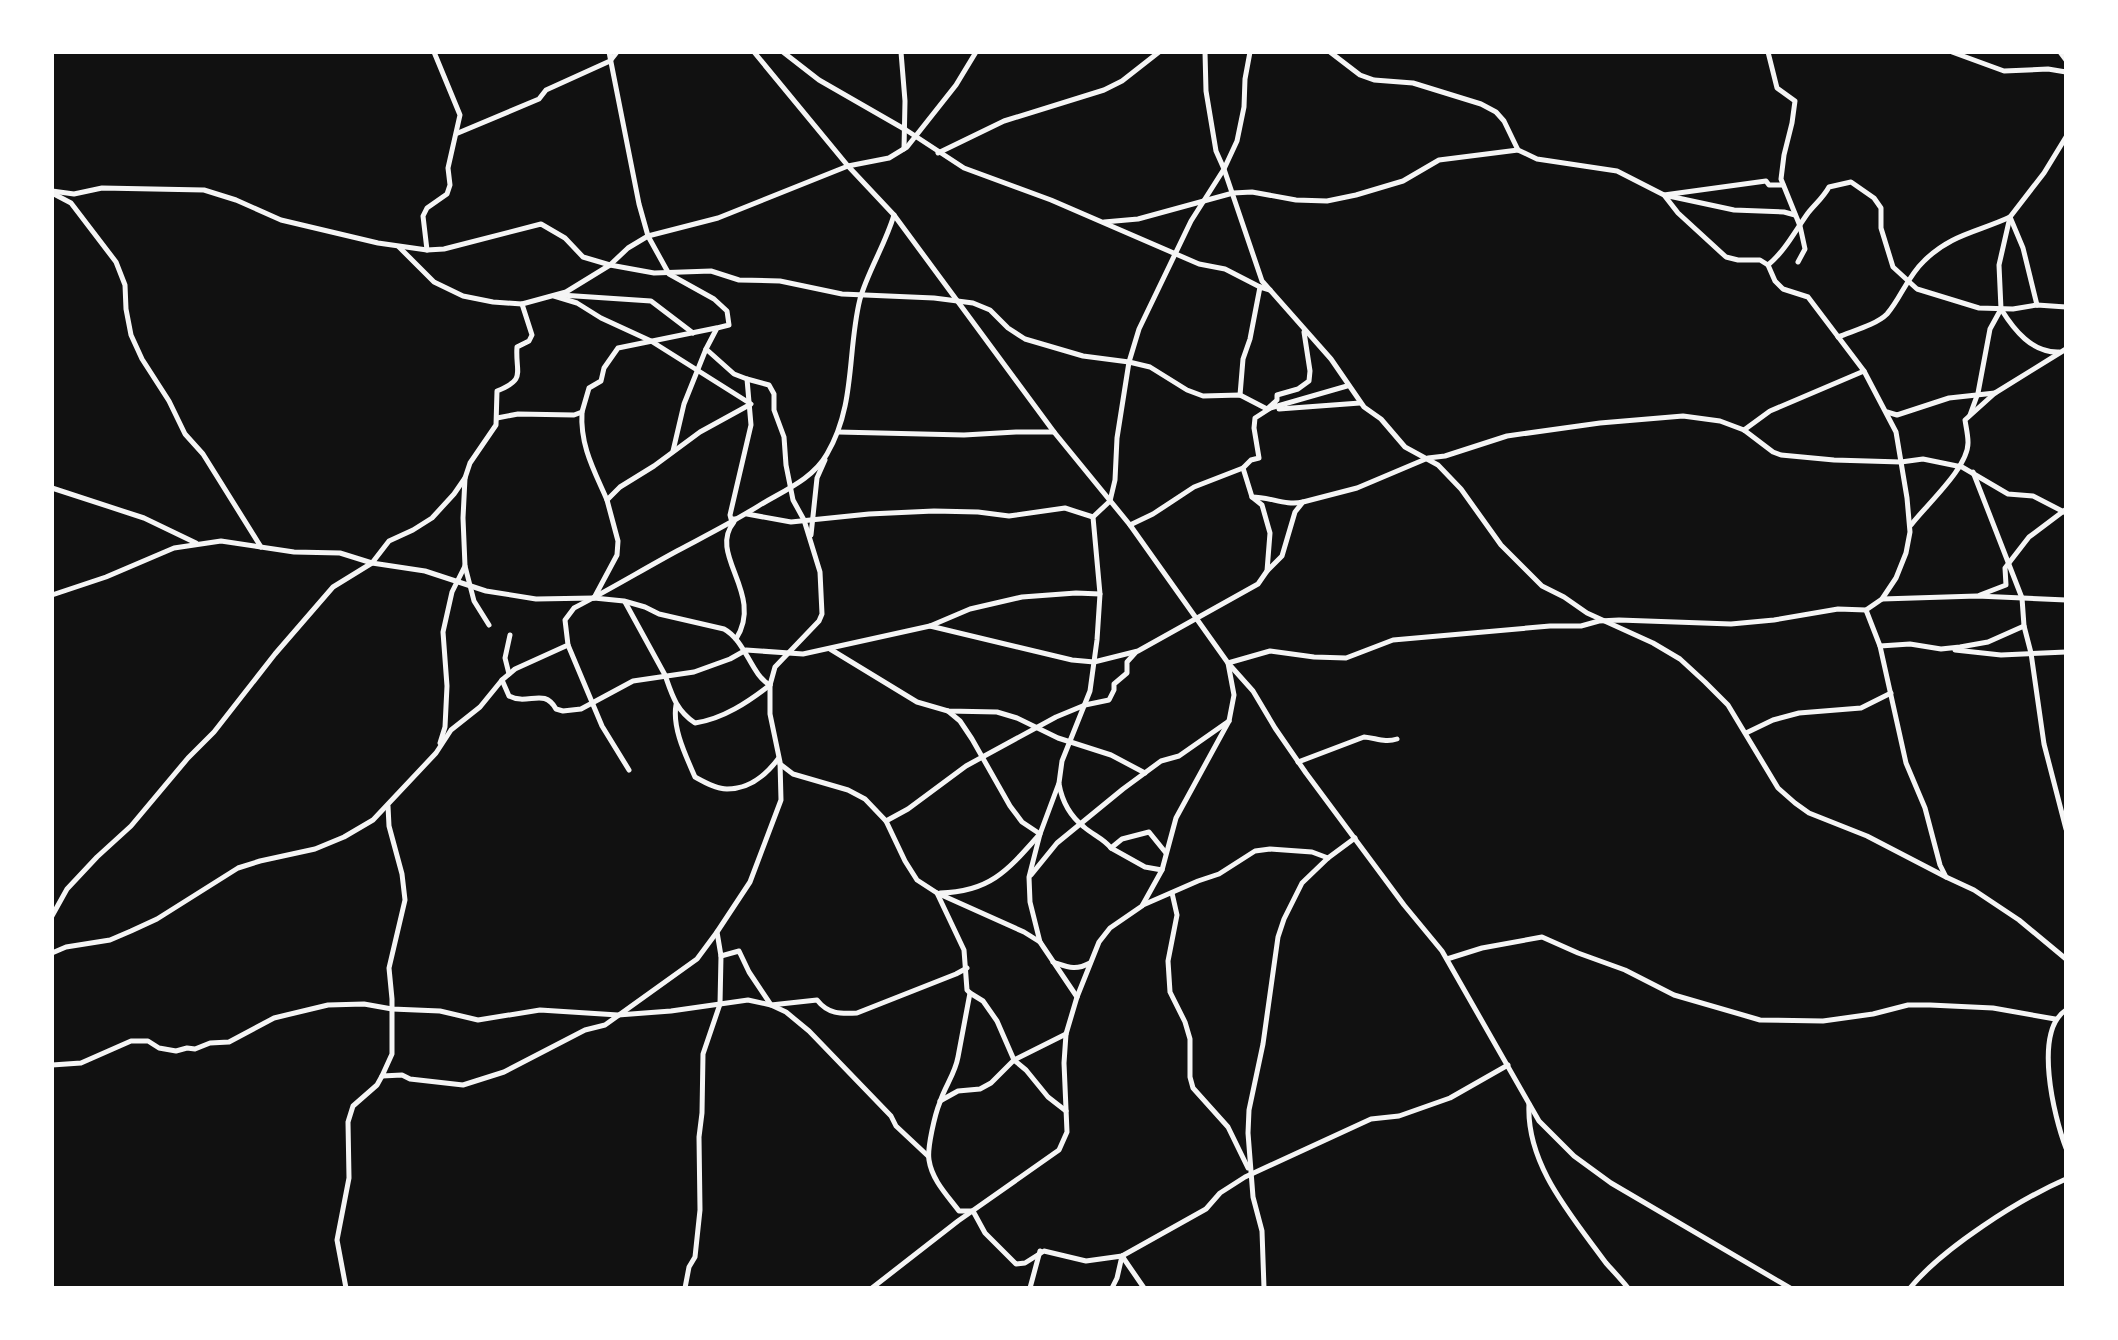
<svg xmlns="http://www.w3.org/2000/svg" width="2118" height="1340" font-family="'Asap Condensed',sans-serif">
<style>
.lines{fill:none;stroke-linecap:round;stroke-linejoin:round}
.minor{stroke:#f5f5f5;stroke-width:5}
</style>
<rect width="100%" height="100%" fill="#111"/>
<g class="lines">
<g class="minor">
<polyline points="609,52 639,204 648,236 669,274 714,299 727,311 729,325 717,328 706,349 734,374 747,379 751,425 730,515 731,519 736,519"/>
<polyline points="754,52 848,166 894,215 1054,432 1130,525 1228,663 1253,691 1275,728 1306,773 1404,905 1442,951 1539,1121 1574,1156 1611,1183 1790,1288"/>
<polyline points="783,52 819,80 906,130 964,168 1051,200 1199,264 1225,269 1260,287 1270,290"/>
<polyline points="901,52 905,101 904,149"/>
<polyline points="1205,52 1206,91 1216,151 1224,169 1262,281 1331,359 1364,407 1381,419 1405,447 1438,465 1461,489 1501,545 1542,586 1564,597 1587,613 1653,643 1680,659 1705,682 1728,705 1778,788 1795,803 1809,813 1867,836 1946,877"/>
<polyline points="1768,52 1777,88 1795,101 1792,123 1784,155 1781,179 1800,226 1805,249 1798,262"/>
<polyline points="1952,52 2004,71 2048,69 2066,72"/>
<polyline points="2060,52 2066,60"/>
<polyline points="458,133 539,99 546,90 610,61 617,52"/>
<polyline points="938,153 1004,121 1104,90 1122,81 1159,52"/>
<polyline points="1783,185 1769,185 1766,181 1664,195 1734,210 1784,212 1795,215"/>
<polyline points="52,191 74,194 102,188 204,190 236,200 281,220 378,243 427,250 444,249 541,224 565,238 583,257 610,265 654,273 711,271 739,280 780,281 842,294 934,298 973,303 990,310 1008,328 1025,339 1083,356 1129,362 1150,367 1187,390 1203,396 1240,395 1267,409"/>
<polyline points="52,193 71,203 116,262 125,285 126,309 131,335 142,359 169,401 185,434 203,454 261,547"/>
<polyline points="2010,217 2023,248 2037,305"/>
<polyline points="1104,222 1138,219 1233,193 1252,192 1296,200 1327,201 1356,195 1403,181 1439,160 1518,150"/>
<polyline points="399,247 434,282 463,296 493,302 522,304 566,292 610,265 628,248 648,236 718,218 848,166 889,158 907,147 956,85 976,52"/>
<polyline points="427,250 423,216 427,208 447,194 450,185 448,168 460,115 434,52"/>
<path d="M 1768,265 C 1785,251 1795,231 1808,213 C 1815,204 1823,198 1829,187 L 1851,182 L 1874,198 L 1881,208 L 1881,228 L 1893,267 L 1917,289 L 1979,308 L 2013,309 L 2037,305 L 2066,307"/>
<polyline points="561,295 651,301 693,333"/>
<polyline points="554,296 577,303 601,318 651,341 751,404 700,432 654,466 620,487 607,500 618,541 617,555 594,598"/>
<path d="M 2001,309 C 2014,330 2032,353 2059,352"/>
<polyline points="1304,332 1310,371 1309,381 1298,389 1277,395 1277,400 1267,409 1347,386"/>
<path d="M 1838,337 C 1852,331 1876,325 1887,314 C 1901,298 1907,277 1924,261 C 1951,234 1978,232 2010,217"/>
<polyline points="1240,395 1243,359 1250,339 1260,287"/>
<polyline points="1279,409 1360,403"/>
<path d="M 582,412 C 580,446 594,470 607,500"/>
<polyline points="1887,412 1897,415 1949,398 1995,393"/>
<polyline points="1970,415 1978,393 1990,329 2001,309 1999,265 2010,217 2044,173 2066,137"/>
<polyline points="497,418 518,414 574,415 582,412 589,388 601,381 604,368 618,348 716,328"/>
<polyline points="1744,430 1770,411 1864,371"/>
<polyline points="838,432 964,435 1016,432 1054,432"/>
<polyline points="673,451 684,404 706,349"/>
<polyline points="1243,468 1251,460 1259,458 1254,428 1255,418 1269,409"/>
<polyline points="1973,472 2022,598 2024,626 2031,653 2044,744 2066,829"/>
<polyline points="52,488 144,518 196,543"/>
<path d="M 1252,497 C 1271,497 1285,506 1303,502"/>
<polyline points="747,514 791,522 869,514 934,511 978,512 1009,516 1065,508 1093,517"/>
<path d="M 734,522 C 707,555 765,593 736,639"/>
<path d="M 1911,525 C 1927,504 1969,467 1968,442 C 1968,435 1966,427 1965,420 L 1995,393 L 2066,349"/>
<polyline points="811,535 817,478 825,460"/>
<polyline points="465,566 474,601 489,625"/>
<polyline points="1267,571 1282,556 1295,512 1303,502 1357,488 1428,458 1445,456 1507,436 1600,423 1683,416 1720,421 1744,430 1773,452 1781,455 1834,460 1901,462 1923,459 1962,467 2008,494 2033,496 2066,513"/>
<path d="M 52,595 L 106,577 L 174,548 L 221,541 L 294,552 L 340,553 L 372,563 L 425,571 L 486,591 L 536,599 L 594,598 L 624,601 L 645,607 L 659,614 L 724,629 C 746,641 751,675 770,685"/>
<polyline points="1980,595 2006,585 2005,568 2029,537 2065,510"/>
<polyline points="1882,599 1977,596 2066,600"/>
<path d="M 625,602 L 665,675 C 672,695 676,710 695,723 C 723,719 748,702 770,685"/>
<polyline points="1866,610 1880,646 1906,763 1925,808 1940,865 1946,877 1974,890 2019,920 2066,959"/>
<polyline points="930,626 1072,660 1094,662 1138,651 1258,584 1267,571 1270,533 1262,505 1252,497 1243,468 1194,487 1153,514 1130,525"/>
<polyline points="568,645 602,726 629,770"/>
<polyline points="1880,646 1910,644 1941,649 1960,647 1988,642 2024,626"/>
<polyline points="830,649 917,702 948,711 997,712 1017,718 1058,738 1111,755 1145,773"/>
<polyline points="1955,650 2001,655 2066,652"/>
<polyline points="509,674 505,658 510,635"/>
<path d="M 502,680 L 509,696 C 528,706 544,687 556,709 L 563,711 L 581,709 L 633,681 L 694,672 L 730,659 L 746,650 L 803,654 L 930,626 L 970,609 L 1022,597 L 1076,593 L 1100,594"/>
<path d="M 676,705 C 672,728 686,756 695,777 C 704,782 716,789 727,789 C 749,789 766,775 778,759"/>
<polyline points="948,711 960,721 972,739 1010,806 1022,822 1040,834"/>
<polyline points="1746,733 1773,720 1799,713 1861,708 1891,693"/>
<path d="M 440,743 L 445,727 L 447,686 L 443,632 L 452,592 L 465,566 L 463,518 L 465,478 L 470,463 L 496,425 L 497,391 C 527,379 515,373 517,347 L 529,341 L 532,335 L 522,304"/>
<path d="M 1298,762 L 1364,737 C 1376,738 1385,743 1397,739"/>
<polyline points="780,764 793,774 848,790 865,799 886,821 905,861 917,880 937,893 1024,932 1040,942"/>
<path d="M 1059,784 C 1062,801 1070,816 1084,827 C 1093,835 1103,838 1111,848 L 1122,839 L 1149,832 L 1166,853"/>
<polyline points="388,806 389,826 402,874 405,900 389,968 392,999 392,1054 382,1076 402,1075 410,1079 463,1085 504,1072 585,1030 605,1025 697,959 717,932"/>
<polyline points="886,821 908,809 966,766 1056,717 1085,705 1109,700 1114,690 1114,684 1127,673 1127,662 1136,652"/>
<polyline points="1111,848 1145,867 1162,870"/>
<polyline points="1031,875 1057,843 1123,789 1161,761 1179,756 1229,721"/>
<path d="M 937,893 L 964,950 L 967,990 L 970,993 C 966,1015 962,1036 958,1057 C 955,1074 945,1086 940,1102 C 935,1114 927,1148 929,1160 C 932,1180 947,1195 959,1211 L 973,1211 L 985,1233 L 1016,1264 L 1025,1263 L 1044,1251 L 1086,1261 L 1122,1256 L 1206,1209 L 1220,1193 L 1245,1177 L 1371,1119 L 1399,1116 L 1450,1098 L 1508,1065"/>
<path d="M 940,893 C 990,892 1008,870 1039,835"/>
<polyline points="1172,893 1177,915 1168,961 1170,992 1185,1022 1190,1039 1190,1077 1193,1088 1228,1127 1248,1168"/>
<polyline points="1143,905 1198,881 1219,874 1255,851 1270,849 1312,852 1328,858"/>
<polyline points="52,916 67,889 97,857 131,826 188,758 214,732 275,654 333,587 372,563 389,541 413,530 432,518 454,494 465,478"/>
<path d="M 52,953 L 66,947 L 110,940 L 131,931 L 157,919 L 238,868 L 260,861 L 315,849 L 344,837 L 373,820 L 436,753 L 451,730 L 480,707 L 502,680 L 515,669 L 568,645 L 565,620 L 574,608 C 609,590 642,570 677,551 C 705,536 733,522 760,505 C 783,491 813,479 827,454 C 856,405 847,351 860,299 C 868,271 885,245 894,215"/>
<polyline points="721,956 739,951 749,972 771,1005 786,1012 809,1031 891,1116 896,1126 928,1156"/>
<polyline points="1447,959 1482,948 1542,937 1578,953 1625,970 1674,995 1760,1020 1823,1021 1873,1014 1908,1005 1930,1005 1993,1008 2055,1019"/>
<path d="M 1053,962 C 1068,967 1075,971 1090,963"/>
<polyline points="970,993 983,1001 997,1021 1014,1060 1026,1070 1048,1097 1066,1111"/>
<polyline points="1077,997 1040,942 1030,902 1029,877 1040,834 1059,783 1062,761 1090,691 1097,640 1100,594 1093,517 1110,501 1115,480 1117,438 1129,362 1139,329 1191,221 1224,169 1237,141 1244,107 1245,79 1250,52"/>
<path d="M 2066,1010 C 2033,1031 2054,1117 2066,1148"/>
<path d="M 52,1065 L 81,1063 L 131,1041 L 148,1041 L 159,1048 L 176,1051 L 187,1048 L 195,1049 L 210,1043 L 229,1042 L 274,1018 L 328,1005 L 364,1004 L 392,1009 L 440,1011 L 478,1020 L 540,1010 L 618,1015 L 671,1011 L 748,1000 L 771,1005 L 817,1000 C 828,1014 840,1014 857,1013 L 956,974 L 967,968"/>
<polyline points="940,1101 958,1091 980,1089 991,1083 1014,1060 1066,1034"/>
<path d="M 1529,1104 C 1526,1165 1572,1216 1606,1263 C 1613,1271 1621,1279 1628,1288"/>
<polyline points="1122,1256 1144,1288"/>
<polyline points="346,1288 337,1240 349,1178 348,1122 353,1106 377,1085 382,1076"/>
<polyline points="685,1288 689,1267 695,1257 700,1210 699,1137 702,1113 703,1054 720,1004 721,956 717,932 750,882 781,800 780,762 770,714 770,685 775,667 819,621 822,614 820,572 804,520 793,500 786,465 784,437 774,410 774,394 769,385 747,379"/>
<polyline points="872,1288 958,1221 1059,1150 1067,1132 1064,1063 1066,1034 1077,997 1099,942 1110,928 1142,906 1162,870 1176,818 1229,721 1234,695 1228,663 1270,651 1314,657 1346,658 1393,640 1550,626 1581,626 1599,621 1619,620 1731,624 1774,620 1838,609 1866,610 1882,599 1896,578 1906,553 1910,532 1907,498 1896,432 1864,371 1808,297 1783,289 1775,281 1768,265 1760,260 1738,260 1726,257 1678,213 1664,195 1617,171 1537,159 1518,150 1504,121 1496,112 1481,104 1413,83 1374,80 1360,75 1330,52"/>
<polyline points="1030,1288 1040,1251"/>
<polyline points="1112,1288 1117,1278 1122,1256"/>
<polyline points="1264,1288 1262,1231 1253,1197 1248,1133 1249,1110 1263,1044 1278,937 1284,919 1302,883 1328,858 1355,838"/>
<path d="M 1910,1288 C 1943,1248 2018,1200 2066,1179"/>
</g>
</g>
<rect width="2118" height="1340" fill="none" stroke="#ffffff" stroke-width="108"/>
</svg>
